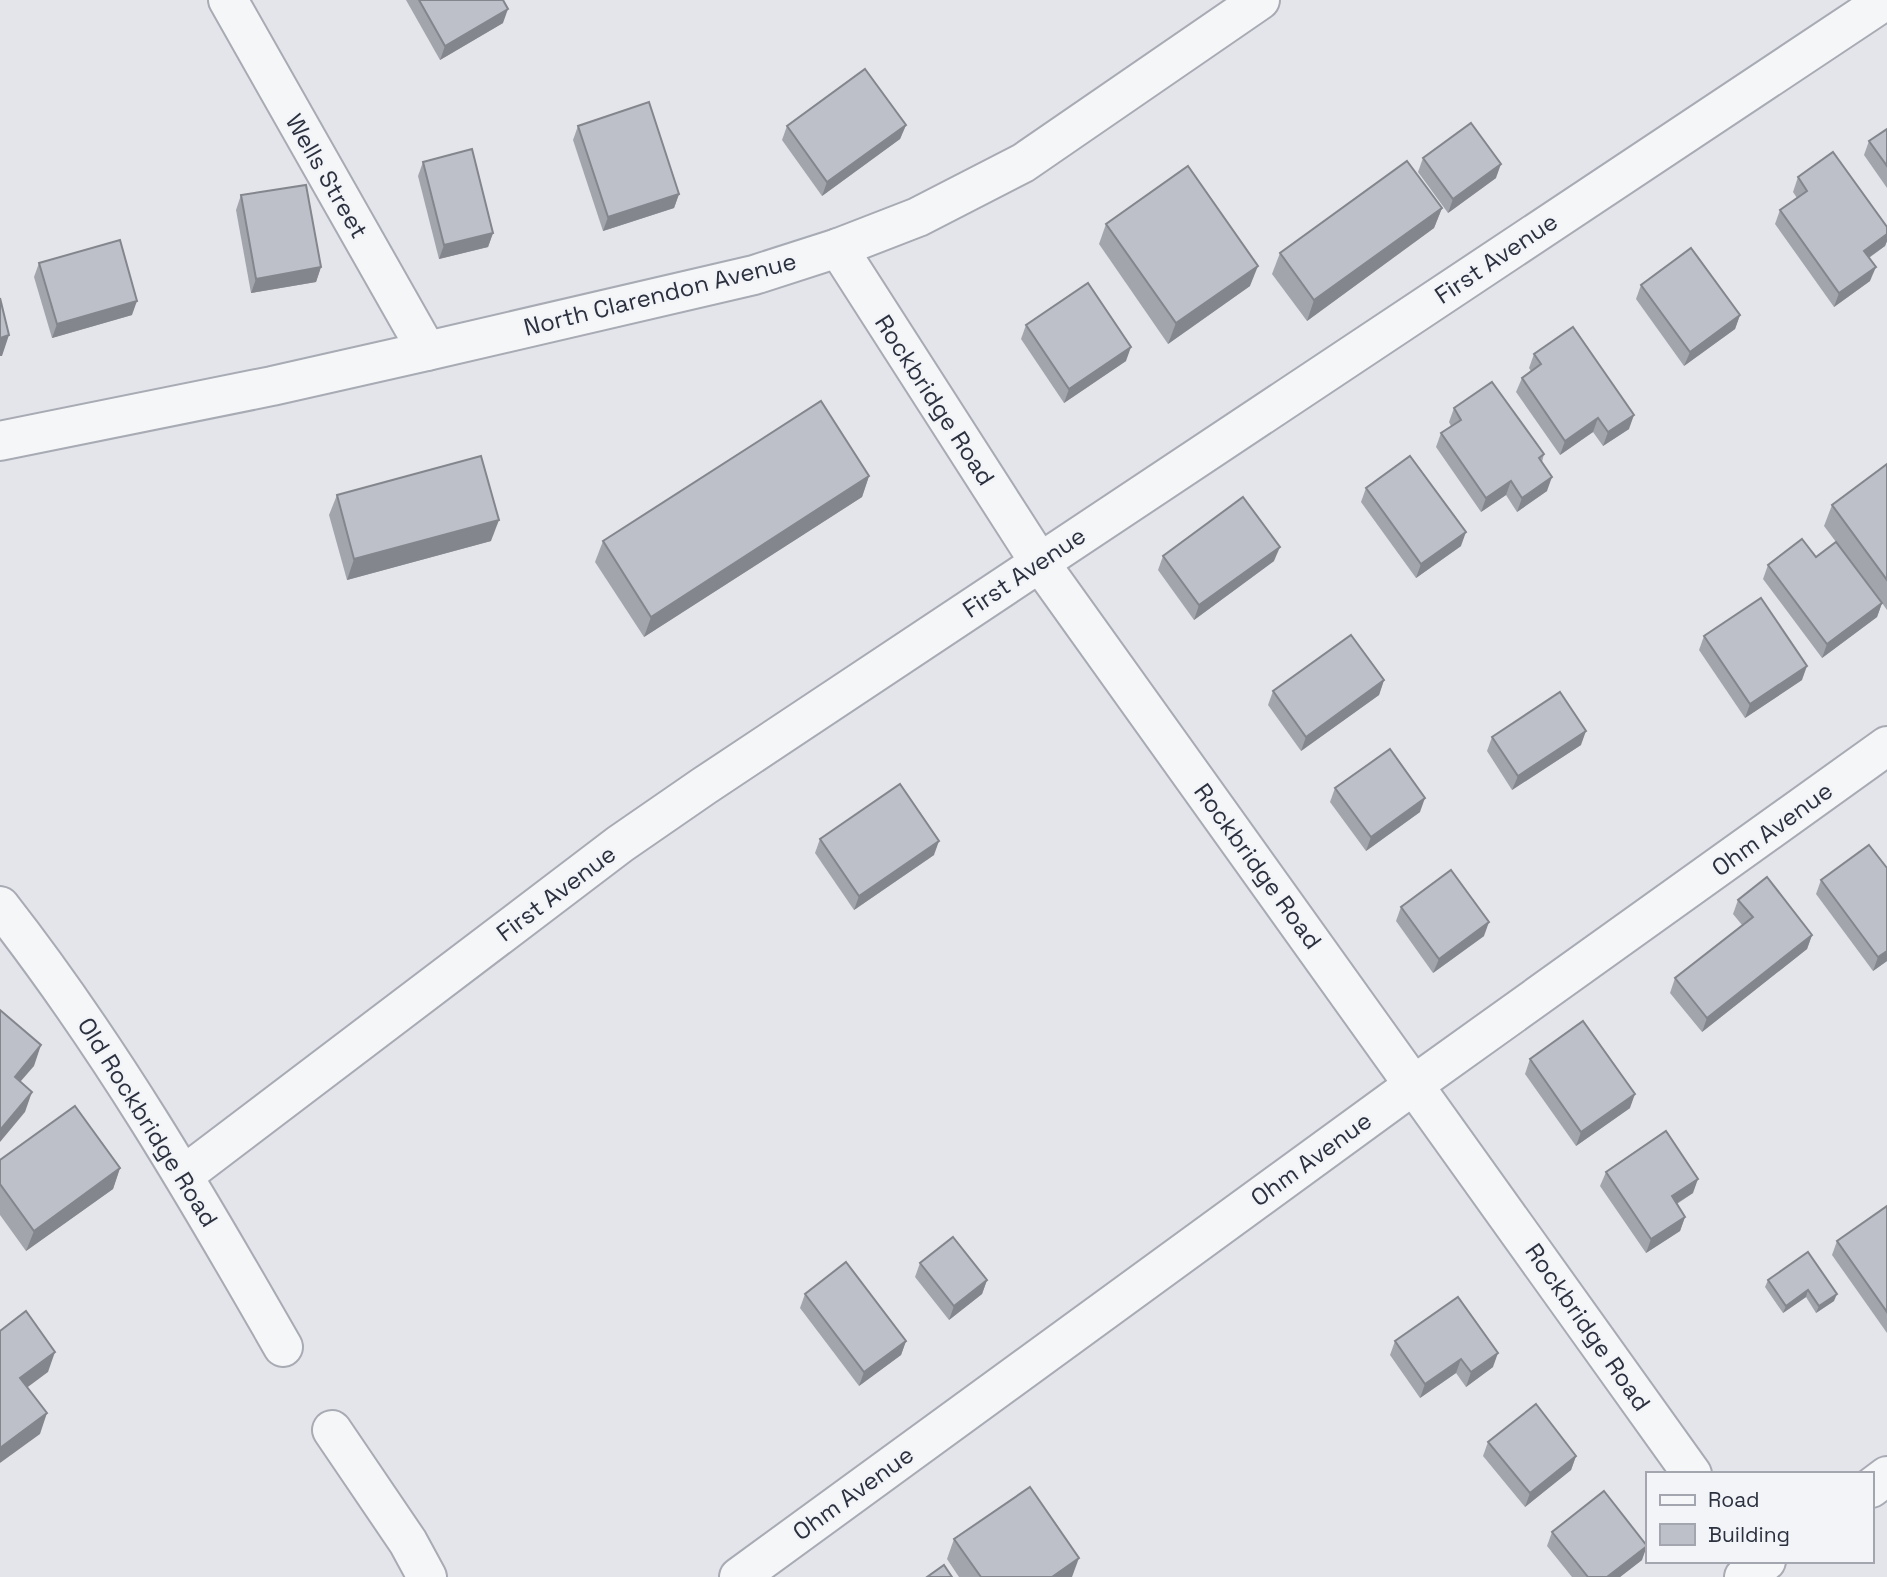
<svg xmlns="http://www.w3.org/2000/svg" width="1887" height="1577" font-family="'Space Grotesk',sans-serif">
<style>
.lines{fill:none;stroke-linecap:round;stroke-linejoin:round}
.minor-casing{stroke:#a8abb4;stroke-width:42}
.minor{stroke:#f5f6f8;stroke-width:38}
.wall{fill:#a3a5ad}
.shaded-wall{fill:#84868d}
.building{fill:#bdc0c9;stroke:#84868d;stroke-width:2}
.labels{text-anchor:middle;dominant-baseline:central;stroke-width:5;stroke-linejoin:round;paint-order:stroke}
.street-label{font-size:24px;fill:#2c3140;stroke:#f2f4f7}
</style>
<rect width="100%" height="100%" fill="#e3e5ea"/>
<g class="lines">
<g class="minor-casing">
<g id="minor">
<polyline points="228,0 427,351"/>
<polyline points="838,248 1040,563 1692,1474"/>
<polyline points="0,441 272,386 427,351 754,275 838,248 918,217 1023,163 1260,0"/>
<path d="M 0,906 C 108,1044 196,1195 283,1347"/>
<polyline points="184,1175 620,844 704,786 1886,0"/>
<polyline points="332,1430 408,1542 427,1577"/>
<polyline points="1871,1488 1887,1476"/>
<polyline points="739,1577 1415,1084 1887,746"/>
<polyline points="1744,1577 1766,1561"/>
</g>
</g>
<use href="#minor" class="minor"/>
</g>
<g class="wall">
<polygon points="406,0 503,0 503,23 440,60"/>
<polygon points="906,125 900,139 822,196 782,140 787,126"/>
<polygon points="578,126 679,194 674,208 603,231 573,140"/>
<polygon points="1887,129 1887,188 1864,155 1869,141"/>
<polygon points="1423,158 1496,178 1448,213 1418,172"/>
<polygon points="423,162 493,233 488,247 439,259 418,176"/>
<polygon points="1798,177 1887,227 1887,241 1885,246 1869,258 1870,281 1834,307 1775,224 1780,210 1797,198 1793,192"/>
<polygon points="241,195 321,267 316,282 251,293 236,210"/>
<polygon points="1442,208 1434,228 1307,321 1272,274 1280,253"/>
<polygon points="1106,224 1250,286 1168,344 1099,244"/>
<polygon points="39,263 132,315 52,338 34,277"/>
<polygon points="1641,285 1740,315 1735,329 1684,366 1636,299"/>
<polygon points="1026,325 1126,361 1064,403 1021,339"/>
<polygon points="1534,354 1629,429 1603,446 1593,432 1560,455 1516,392 1522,378 1531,371 1529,368"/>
<polygon points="1454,408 1544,454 1542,462 1547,491 1517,512 1506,495 1481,512 1436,447 1441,433 1451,426 1449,422"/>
<polygon points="1887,464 1887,610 1882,603 1877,617 1822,658 1763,579 1768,565 1816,557 1836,542 1824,526 1832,505"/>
<polygon points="869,476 862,497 644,637 595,562 603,541"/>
<polygon points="1366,488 1461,546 1416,578 1361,502"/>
<polygon points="337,495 491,541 347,580 329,515"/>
<polygon points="1163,556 1274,561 1194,620 1158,570"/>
<polygon points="1704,636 1802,680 1745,718 1699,650"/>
<polygon points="1384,680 1379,695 1301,751 1268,705 1273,691"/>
<polygon points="1492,737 1581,745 1512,790 1487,751"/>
<polygon points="1335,788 1420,812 1366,851 1330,802"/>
<polygon points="820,839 934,855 854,910 815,853"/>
<polygon points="1887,868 1887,961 1873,971 1816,894 1821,880"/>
<polygon points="1738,900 1812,935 1807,949 1702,1032 1670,993 1675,978 1742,925 1733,914"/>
<polygon points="1401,907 1484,936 1433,973 1396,921"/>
<polygon points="1530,1059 1630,1108 1576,1146 1525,1074"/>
<polygon points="0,1160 120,1168 113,1189 26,1251 0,1215"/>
<polygon points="1606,1172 1693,1193 1677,1204 1685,1217 1680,1231 1646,1253 1600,1186"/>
<polygon points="1887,1206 1887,1333 1832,1255 1837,1241"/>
<polygon points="1808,1252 1834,1301 1816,1313 1806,1297 1783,1313 1765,1287 1768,1280"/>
<polygon points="920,1263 987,1280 982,1294 949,1320 915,1277"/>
<polygon points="805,1294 906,1341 901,1355 859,1386 800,1308"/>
<polygon points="1395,1341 1493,1367 1466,1387 1456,1373 1420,1398 1390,1355"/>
<polygon points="1488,1442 1576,1456 1571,1470 1525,1507 1483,1456"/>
<polygon points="1552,1532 1642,1560 1620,1577 1572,1577 1547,1546"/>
<polygon points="954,1539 1072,1577 959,1577 947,1559"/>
</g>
<g class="shaded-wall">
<polygon points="508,9 503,23 440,60 445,46"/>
<polygon points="906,125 900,139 822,196 827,182"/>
<polygon points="1501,164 1496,178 1448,213 1453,199"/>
<polygon points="679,194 674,208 603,231 608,217"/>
<polygon points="1442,208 1434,228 1307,321 1314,300"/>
<polygon points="493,233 488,247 439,259 444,245"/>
<polygon points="1887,234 1887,241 1885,246 1858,265 1864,251"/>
<polygon points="1258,266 1250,286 1168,344 1176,323"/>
<polygon points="321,267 316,282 251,293 256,279"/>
<polygon points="1876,267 1870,281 1834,307 1839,293"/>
<polygon points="137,301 132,315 52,338 57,324"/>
<polygon points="1740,315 1735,329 1684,366 1690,352"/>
<polygon points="9,335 2,356 0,356 0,338"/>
<polygon points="1131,347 1126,361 1064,403 1069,389"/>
<polygon points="1634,415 1629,429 1603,446 1608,432"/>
<polygon points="1598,418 1593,432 1560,455 1565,441"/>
<polygon points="869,476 862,497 644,637 651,617"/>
<polygon points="1552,477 1547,491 1517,512 1522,498"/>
<polygon points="1511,481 1506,495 1481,512 1486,498"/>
<polygon points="499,520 491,541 347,580 354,559"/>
<polygon points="1466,532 1461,546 1416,578 1421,564"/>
<polygon points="1280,547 1274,561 1194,620 1199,605"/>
<polygon points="1882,603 1877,617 1822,658 1827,644"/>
<polygon points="1807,666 1802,680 1745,718 1750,704"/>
<polygon points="1384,680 1379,695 1301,751 1306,737"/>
<polygon points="1586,731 1581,745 1512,790 1518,776"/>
<polygon points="1425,798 1420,812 1366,851 1371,837"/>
<polygon points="939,841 934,855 854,910 859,896"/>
<polygon points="1489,922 1484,936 1433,973 1439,959"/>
<polygon points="1812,935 1807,949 1702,1032 1707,1018"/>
<polygon points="1887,951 1887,961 1873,971 1878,957"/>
<polygon points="41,1045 34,1066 7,1097 15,1077"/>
<polygon points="32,1092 25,1112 0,1142 0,1130"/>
<polygon points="1635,1094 1630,1108 1576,1146 1581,1132"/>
<polygon points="120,1168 113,1189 26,1251 34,1231"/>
<polygon points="1698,1179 1693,1193 1666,1210 1672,1196"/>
<polygon points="1685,1217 1680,1231 1646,1253 1651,1239"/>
<polygon points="987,1280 982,1294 949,1320 954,1306"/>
<polygon points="1808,1290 1806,1297 1783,1313 1786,1306"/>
<polygon points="1837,1294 1834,1301 1816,1313 1819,1306"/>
<polygon points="906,1341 901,1355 859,1386 864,1372"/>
<polygon points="55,1352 48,1372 13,1398 20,1378"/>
<polygon points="1498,1353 1493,1367 1466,1387 1471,1372"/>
<polygon points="1461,1359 1456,1373 1420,1398 1425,1384"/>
<polygon points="47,1413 40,1434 0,1463 0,1448"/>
<polygon points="1576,1456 1571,1470 1525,1507 1530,1493"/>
<polygon points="1647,1546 1642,1560 1620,1577 1607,1577"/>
<polygon points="1079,1558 1072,1577 1052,1577"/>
</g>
<g class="building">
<polygon points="419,0 503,0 508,9 445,46"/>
<polygon points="865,69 906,125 827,182 787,126"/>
<polygon points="649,102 679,194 608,217 578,126"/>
<polygon points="1471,123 1501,164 1453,199 1423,158"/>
<polygon points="1887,129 1887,166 1869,141"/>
<polygon points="472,149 493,233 444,245 423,162"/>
<polygon points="1833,152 1887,227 1887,234 1864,251 1876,267 1839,293 1780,210 1807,191 1798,177"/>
<polygon points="1407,161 1442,208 1314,300 1280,253"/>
<polygon points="1188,166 1258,266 1176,323 1106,224"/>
<polygon points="306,185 321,267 256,279 241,195"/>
<polygon points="120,240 137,301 57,324 39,263"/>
<polygon points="1691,248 1740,315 1690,352 1641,285"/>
<polygon points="1088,283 1131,347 1069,389 1026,325"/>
<polygon points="0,298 9,335 0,338"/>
<polygon points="1573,327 1634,415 1608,432 1598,418 1565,441 1522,378 1541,364 1534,354"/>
<polygon points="1492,382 1544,454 1539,458 1552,477 1522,498 1511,481 1486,498 1441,433 1461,420 1454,408"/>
<polygon points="821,401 869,476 651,617 603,541"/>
<polygon points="481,456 499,520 354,559 337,495"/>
<polygon points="1410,456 1466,532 1421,564 1366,488"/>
<polygon points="1887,464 1887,580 1832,505"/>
<polygon points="1243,497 1280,547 1199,605 1163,556"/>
<polygon points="1802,539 1816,557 1836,542 1882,603 1827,644 1768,565"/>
<polygon points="1761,598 1807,666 1750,704 1704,636"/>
<polygon points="1351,635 1384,680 1306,737 1273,691"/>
<polygon points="1560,692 1586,731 1518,776 1492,737"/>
<polygon points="1390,749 1425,798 1371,837 1335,788"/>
<polygon points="900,784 939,841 859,896 820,839"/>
<polygon points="1869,845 1887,868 1887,951 1878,957 1821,880"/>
<polygon points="1451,870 1489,922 1439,959 1401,907"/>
<polygon points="1767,877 1812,935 1707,1018 1675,978 1753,917 1738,900"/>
<polygon points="0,1010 41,1045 15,1077 32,1092 0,1130"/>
<polygon points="1583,1021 1635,1094 1581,1132 1530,1059"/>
<polygon points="75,1106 120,1168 34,1231 0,1184 0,1160"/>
<polygon points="1666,1131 1698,1179 1672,1196 1685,1217 1651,1239 1606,1172"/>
<polygon points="1887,1206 1887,1312 1837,1241"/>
<polygon points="953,1237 987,1280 954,1306 920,1263"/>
<polygon points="1808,1252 1837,1294 1819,1306 1808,1290 1786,1306 1768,1280"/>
<polygon points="846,1262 906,1341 864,1372 805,1294"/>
<polygon points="1458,1297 1498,1353 1471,1372 1461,1359 1425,1384 1395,1341"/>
<polygon points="26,1311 55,1352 20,1378 47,1413 0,1448 0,1331"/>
<polygon points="1536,1404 1576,1456 1530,1493 1488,1442"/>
<polygon points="1030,1487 1079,1558 1052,1577 981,1577 954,1539"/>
<polygon points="1604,1491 1647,1546 1607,1577 1588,1577 1552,1532"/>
<polygon points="944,1565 952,1577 927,1577"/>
</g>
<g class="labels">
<g class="street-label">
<text transform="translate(327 176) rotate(60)">Wells Street</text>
<text transform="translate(1496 258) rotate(-34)">First Avenue</text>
<text transform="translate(660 294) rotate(-14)">North Clarendon Avenue</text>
<text transform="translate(935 400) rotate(57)">Rockbridge Road</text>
<text transform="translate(1024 572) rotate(-34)">First Avenue</text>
<text transform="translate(1772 829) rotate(-36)">Ohm Avenue</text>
<text transform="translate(1258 866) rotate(54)">Rockbridge Road</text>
<text transform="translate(556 893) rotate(-37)">First Avenue</text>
<text transform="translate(148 1122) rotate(58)">Old Rockbridge Road</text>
<text transform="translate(1311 1159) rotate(-36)">Ohm Avenue</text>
<text transform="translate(1588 1327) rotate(55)">Rockbridge Road</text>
<text transform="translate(853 1493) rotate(-36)">Ohm Avenue</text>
</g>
</g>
<rect x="1646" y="1472" width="228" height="91" fill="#f2f4f7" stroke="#a3a6ae" stroke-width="2"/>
<rect x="1660" y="1495" width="35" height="10" fill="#f5f6f8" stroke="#a3a6ae" stroke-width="2"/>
<text x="1708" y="1507" font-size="21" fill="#2c3140">Road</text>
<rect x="1660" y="1524" width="35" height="21" fill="#bdc0c9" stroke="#a3a6ae" stroke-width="2"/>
<text x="1708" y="1542" font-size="21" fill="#2c3140">Building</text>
</svg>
